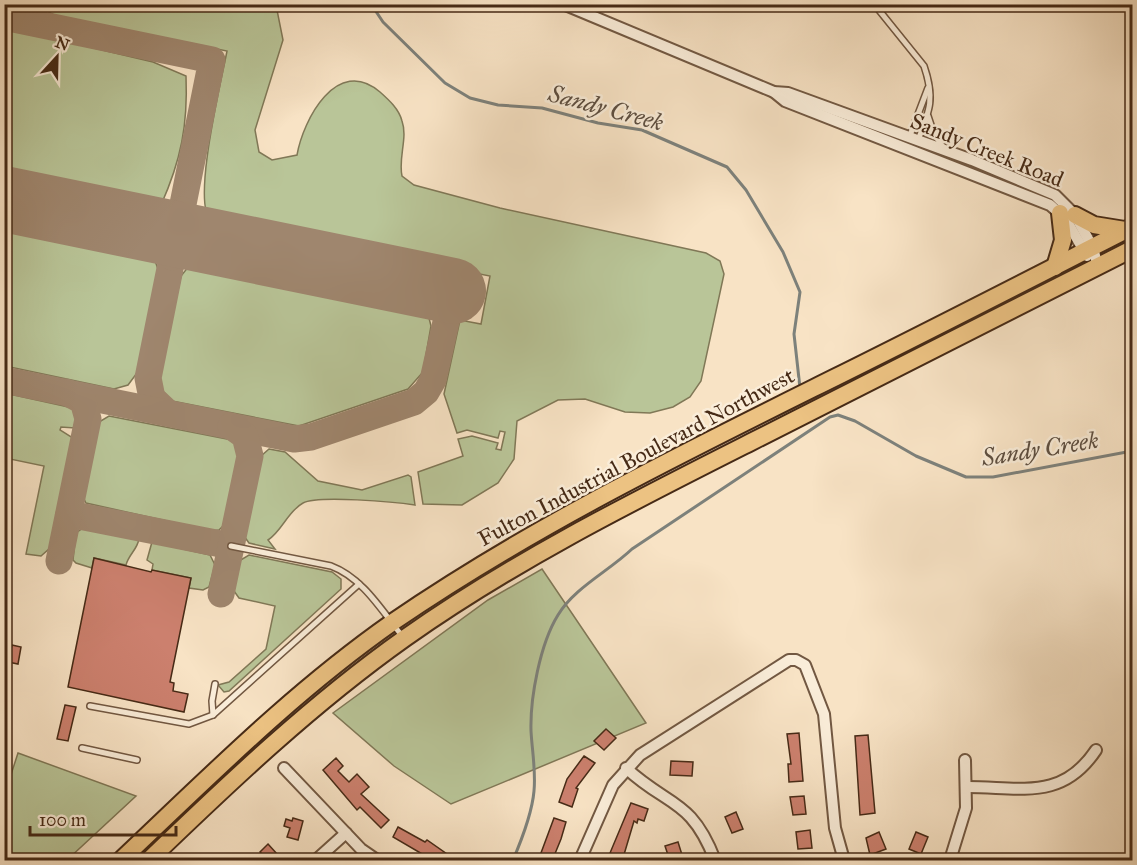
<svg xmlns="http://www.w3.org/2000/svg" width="1137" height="865" font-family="'IM FELL Great Primer',serif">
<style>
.green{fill:#b9c598;stroke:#807857;stroke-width:1.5}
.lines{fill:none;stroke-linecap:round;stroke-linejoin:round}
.stream{stroke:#7d817b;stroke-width:3}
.taxiway{stroke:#9f866e;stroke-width:27}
.runway{stroke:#9f866e;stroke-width:66}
.building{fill:#cc806e;stroke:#462a16;stroke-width:1.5}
.service-casing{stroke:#725842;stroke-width:8}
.minor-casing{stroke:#725842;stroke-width:14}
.primary-casing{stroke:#462a16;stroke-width:20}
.service{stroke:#faedd9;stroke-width:5}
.minor{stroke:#faedd9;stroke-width:10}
.primary{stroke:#ecc282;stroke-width:16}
.labels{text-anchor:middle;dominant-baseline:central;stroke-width:5;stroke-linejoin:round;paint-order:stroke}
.street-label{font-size:22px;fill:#462a16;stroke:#faedd9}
.water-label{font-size:24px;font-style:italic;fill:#5d4e40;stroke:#faedd9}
</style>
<rect width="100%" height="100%" fill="#f8e3c5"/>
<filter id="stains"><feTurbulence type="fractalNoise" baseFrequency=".00333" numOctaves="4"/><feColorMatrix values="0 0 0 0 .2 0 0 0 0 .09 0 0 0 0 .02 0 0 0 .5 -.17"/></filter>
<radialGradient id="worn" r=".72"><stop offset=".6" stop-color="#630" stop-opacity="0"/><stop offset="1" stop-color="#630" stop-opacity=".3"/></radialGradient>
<g class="green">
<path d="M 36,5 L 276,5 L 283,40 L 255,130 L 259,152 L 272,160 L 297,155 C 303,120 337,55 380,92 C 389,100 399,109 402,121 C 408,138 398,158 402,176 L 414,185 L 500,208 L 706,253 L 720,261 L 724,274 L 701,381 L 690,397 L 673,407 L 650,413 L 625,412 L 585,399 L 558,400 L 517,421 L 514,459 L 498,483 L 462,505 L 423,504 L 418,472 L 463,456 L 458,439 L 472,436 L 498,443 L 496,449 L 501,450 L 505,432 L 500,431 L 498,438 L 467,430 L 457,433 L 444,394 L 460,320 L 481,324 L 490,276 L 211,220 C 191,205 222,78 227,51 L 54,15 Z"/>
<path d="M 5,27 L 153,62 L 186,76 C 188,125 181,160 161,205 L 151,207 L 5,177 Z"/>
<polygon points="5,223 149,253 154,258 159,272 137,373 128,385 114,389 5,366"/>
<polygon points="197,263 421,309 429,318 431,326 423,372 408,389 299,426 172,401 161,389 159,379 181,276 189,266"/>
<polygon points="5,393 73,408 76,411 75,428 61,427 60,430 73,438 50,548 41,556 26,554 44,466 5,458"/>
<polygon points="109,416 232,440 237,445 239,453 224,525 219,530 212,531 86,503 83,497 99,422"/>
<path d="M 269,449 L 285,452 L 318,481 L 362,490 L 408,475 L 411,477 L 415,505 C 396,502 317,495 303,503 C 288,511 282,531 268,540 L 275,549 L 249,543 L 244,536 L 260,457 Z"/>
<path d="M 83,528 L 139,539 C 137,550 129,554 126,565 L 94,558 L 92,568 L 76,563 L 73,560 L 76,533 Z"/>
<polygon points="152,542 210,555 215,565 209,587 203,590 189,588 191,578 152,570 153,564 147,560"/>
<polygon points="249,555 332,572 341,579 341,589 229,691 224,692 218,685 229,682 266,649 275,606 239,598 234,591 239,561"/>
<polygon points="542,569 646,723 451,804 394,766 333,713 488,600"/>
<polygon points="18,753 136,796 67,860 5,860 5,793"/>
</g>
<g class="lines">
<g class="stream">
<polyline points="371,4 383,22 445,83 470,98 498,105 542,108 598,123 642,130 727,167 746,190 783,252 800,292 794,334 800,388"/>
<path d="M 513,860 C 522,839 532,814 534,791 C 536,771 532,750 531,731 C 530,698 540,644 558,615 C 574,588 609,571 632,549 L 830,417 L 838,415 L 855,421 L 916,456 L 966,477 L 993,477 L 1132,451"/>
</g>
<g class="taxiway">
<polyline points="4,17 212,60 148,378 152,398 168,413"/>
<polygon points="182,210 188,227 202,239 184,243 172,257 170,244 156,230 174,223"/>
<polyline points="4,380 294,439 311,437 414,402 426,392 433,380 453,291"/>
<polyline points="69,514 231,546"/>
<polyline points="59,561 88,419 83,401 66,392"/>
<polyline points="221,594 250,456 245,436 231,426"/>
</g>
<polyline class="runway" points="4,199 453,291"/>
</g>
<g class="building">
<polygon points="94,558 151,572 152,570 191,578 170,682 174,683 173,691 188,694 184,712 68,687"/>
<polygon points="12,645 21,647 18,664 8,662"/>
<polygon points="65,705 76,707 68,741 57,739"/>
<polygon points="606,729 616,738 604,750 594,741"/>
<polygon points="799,733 803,781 789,782 788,764 791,764 787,734"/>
<polygon points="868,735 875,813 860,815 855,736"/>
<polygon points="584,756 595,763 576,788 578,789 572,807 559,802 567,779"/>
<polygon points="336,758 343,766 338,771 349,782 357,774 369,787 361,794 389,820 381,828 360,807 357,810 323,770"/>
<polygon points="671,761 693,762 692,776 670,775"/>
<polygon points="804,796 806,814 793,815 790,797"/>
<polygon points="631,803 648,809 644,821 638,819 637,823 634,821 623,858 610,853"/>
<polygon points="736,812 743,829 732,833 725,817"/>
<polygon points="293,818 303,821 298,840 287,837 290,828 284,826 286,819 292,821"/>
<polygon points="554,818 566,822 561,839 552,861 538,861"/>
<polygon points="398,827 425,842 427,840 457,861 439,861 431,856 429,858 393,837"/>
<polygon points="810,830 812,848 798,849 796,832"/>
<polygon points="879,832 886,849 870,855 866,838"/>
<polygon points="916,832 928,837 921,854 909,849"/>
<polygon points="678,842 683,858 670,861 665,846"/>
<polygon points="268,844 278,855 273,861 257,861 263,855 260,852"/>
</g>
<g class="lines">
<g class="service-casing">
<g id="service">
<path d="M 874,4 L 924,66 C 935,98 930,110 918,140"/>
<polyline points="928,116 934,134 943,147"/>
<polyline points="909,138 928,88"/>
<path d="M 231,546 L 331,566 C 363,578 382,611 403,637"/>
<polyline points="90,706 189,724 213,715 359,584"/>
<polyline points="213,715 212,701 215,684"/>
<polyline points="82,748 137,760"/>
</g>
</g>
<g class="minor-casing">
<g id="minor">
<polyline points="563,4 774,92 788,93 972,160 1055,195 1075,215 1093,248 1098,267"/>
<polyline points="774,92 785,101 1050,205 1065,218 1087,256"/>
<polyline points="284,768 361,849 377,860"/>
<path d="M 626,768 C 668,807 691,798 715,860"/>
<path d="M 968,787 C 1021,787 1062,801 1096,750"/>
<polyline points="316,860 346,833"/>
<polyline points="580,860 613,785 640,755 789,660 796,660 805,665 824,714 835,828 844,860"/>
<polyline points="950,860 966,808 965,760"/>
</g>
</g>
<g class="primary-casing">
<g id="primary">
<polyline points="1075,215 1094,225 1125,230"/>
<polyline points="1055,267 1063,240 1060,213"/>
<path d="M 121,860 C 209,777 293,692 393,622 C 533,526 685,452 836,377 C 935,328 1034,277 1132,227"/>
<path d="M 149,860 C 230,782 312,704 405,638 C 514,561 632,502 751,442 C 878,377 1005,313 1132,249"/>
</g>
</g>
<use href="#service" class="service"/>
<use href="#minor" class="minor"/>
<use href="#primary" class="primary"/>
</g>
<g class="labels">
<g class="street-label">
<text transform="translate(987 150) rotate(22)">Sandy Creek Road</text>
<text transform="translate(636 457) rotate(-28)">Fulton Industrial Boulevard Northwest</text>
</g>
<g class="water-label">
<text transform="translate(606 108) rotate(15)">Sandy Creek</text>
<text transform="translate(1040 449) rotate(-9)">Sandy Creek</text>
</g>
</g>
<rect width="1137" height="865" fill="none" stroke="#f8e3c5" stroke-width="24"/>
<rect x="6" y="6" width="1125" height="853" fill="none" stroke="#462a16" stroke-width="3"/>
<rect x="12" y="12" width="1113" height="841" fill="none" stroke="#462a16" stroke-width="1.5"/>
<g transform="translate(57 57) rotate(22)" stroke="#faedd9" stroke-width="4.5" paint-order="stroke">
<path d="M0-4.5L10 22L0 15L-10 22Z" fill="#462a16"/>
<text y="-9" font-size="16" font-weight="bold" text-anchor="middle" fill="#462a16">N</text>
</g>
<path d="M30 826v9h146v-9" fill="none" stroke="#462a16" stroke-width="3"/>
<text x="39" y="826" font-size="18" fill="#462a16" stroke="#faedd9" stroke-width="4.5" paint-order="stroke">100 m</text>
<rect width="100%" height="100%" filter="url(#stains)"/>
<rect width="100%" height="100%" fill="url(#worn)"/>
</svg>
